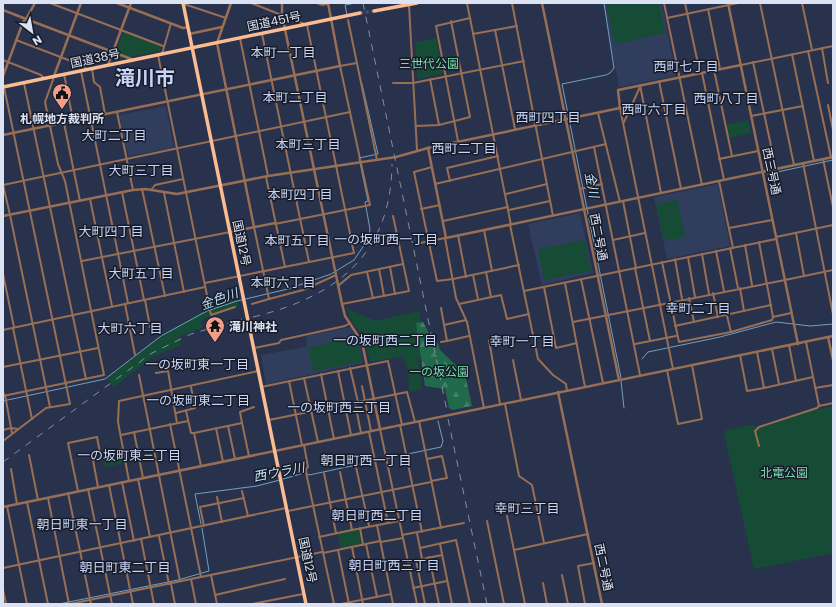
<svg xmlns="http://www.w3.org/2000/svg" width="836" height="607" font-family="Poppins,'Noto Sans JP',sans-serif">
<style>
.built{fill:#313d5d}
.green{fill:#164c35}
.forest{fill:url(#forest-firs)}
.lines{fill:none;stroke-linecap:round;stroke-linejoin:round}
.stream{stroke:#71a0bf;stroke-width:1}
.trunk-tunnel{stroke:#434c66;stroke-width:3.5;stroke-dasharray:3.5 2;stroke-linecap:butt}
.minor{stroke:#986f54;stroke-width:2}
.tertiary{stroke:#986f54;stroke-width:2.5}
.trunk{stroke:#fcbc92;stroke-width:3.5}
.rail{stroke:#858da3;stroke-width:1;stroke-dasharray:7 7;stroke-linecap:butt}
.labels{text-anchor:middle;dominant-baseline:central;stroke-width:3;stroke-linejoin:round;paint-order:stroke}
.street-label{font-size:12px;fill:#dbe2f3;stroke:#161b27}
.park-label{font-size:12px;fill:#78dcad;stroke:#161b27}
.poi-label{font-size:12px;font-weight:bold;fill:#dbe2f3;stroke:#161b27}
.neighbourhood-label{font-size:13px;fill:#c7d4f6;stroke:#161b27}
.water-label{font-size:13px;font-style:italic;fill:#bddff5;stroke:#161b27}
.town-label{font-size:20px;font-weight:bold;fill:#c7d4f6;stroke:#161b27}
</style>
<defs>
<pattern id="forest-firs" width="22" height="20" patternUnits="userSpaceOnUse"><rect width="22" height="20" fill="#20694b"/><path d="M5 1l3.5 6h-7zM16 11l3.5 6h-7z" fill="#407e65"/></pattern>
</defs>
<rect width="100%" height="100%" fill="#28324d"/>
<g class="built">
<polygon points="603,3 662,3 676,75 675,76 619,87"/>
<polygon points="166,106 174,148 128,156 119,115"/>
<polygon points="718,184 730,246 667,259 654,197"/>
<polygon points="580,213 593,273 542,285 528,224"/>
<polygon points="350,327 360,343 363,363 266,384 261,355 306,347 307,344 306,336"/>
</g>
<g class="green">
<polygon points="606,3 659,3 665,33 615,44"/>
<polygon points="124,31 161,46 160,51 112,60"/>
<polygon points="436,38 443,73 419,79 417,77 415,42"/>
<polygon points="748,120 751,133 729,138 726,125"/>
<polygon points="677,200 685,237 664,241 656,204"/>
<polygon points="585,240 591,271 544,280 538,249"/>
<polygon points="238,299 239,306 211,315 201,321 202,328 180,336 181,345 152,357 114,387 107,378 158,339 208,308"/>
<polygon points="346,308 376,321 419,311 427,351 422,353 418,361 422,389 409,392 408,372 403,356 370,362 363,336 351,320"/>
<path d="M 348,338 C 360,343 360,350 362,362 L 313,371 L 308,348 Z"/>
<polygon points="833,406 833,553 754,569 724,433 727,430 751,425 760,428 793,416"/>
<polygon points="122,451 124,463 105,467 102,454"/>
<polygon points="359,529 361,544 341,548 338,533"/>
</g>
<polygon class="forest" points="423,322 428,331 432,343 438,343 440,350 465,374 472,406 452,410 449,408 445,389 425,386 416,323"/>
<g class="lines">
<g class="stream">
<polyline points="604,3 614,68 610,73 606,75 562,84 621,378"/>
<polyline points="347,15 345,5 356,3"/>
<polyline points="768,174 833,160"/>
<polyline points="642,359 648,352 720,337 776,322 810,326 833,324"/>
<polyline points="621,381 624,408"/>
<polyline points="3,401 105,379 161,336 207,311 237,301 288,289 331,274 354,260 369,238 370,229 365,202 368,201 359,158 378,154 362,84"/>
<polyline points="283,479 304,473 309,475 441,447 443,441 438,421"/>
<polyline points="201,524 195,494 257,486 280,480"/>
<polyline points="59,604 178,580 209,571 202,528"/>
</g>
<polyline class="trunk-tunnel" points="360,13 374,11"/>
<g class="minor">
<polyline points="50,3 163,46"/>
<polyline points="317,3 322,5 328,4"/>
<polyline points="467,3 511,225"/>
<polyline points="512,3 553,216"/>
<polyline points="664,3 702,185"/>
<polyline points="685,3 700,73"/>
<polyline points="760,3 794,165"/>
<polyline points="802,3 812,50"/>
<polyline points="184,4 226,18"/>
<polyline points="409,5 417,150"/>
<polyline points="708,9 720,69"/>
<polyline points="667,18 738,3"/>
<polyline points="348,20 377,160"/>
<polyline points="495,30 515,129"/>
<polyline points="262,34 309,262"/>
<polyline points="473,34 517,26"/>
<polyline points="240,38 268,176"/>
<polyline points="16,40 84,66 86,70"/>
<polyline points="822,48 828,83"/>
<polyline points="808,51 831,157"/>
<polyline points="162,54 171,23"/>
<polyline points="792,54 814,161"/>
<polyline points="158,55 211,315 235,307"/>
<polyline points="3,60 41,75 44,78"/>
<polyline points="753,62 776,169"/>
<polyline points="741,65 833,46"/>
<polyline points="92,69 94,82 100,87 105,114"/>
<polyline points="714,70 732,156"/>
<polyline points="81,71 128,303"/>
<polyline points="702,73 724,180"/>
<polyline points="64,74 73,120"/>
<polyline points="430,79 439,125"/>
<polyline points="659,81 681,189"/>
<polyline points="24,83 86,379"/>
<polyline points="393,83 413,83 524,61"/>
<polyline points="640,85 661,193"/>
<polyline points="828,105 833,130"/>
<polyline points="631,107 620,108 673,369"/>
<polyline points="117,112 133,190"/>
<polyline points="598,113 620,202"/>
<polyline points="751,116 803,106"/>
<polyline points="624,122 640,87"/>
<polyline points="64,123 80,201"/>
<polyline points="416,126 439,125 470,117 451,21"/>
<polyline points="458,141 436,26 470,18"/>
<polyline points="594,147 640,375"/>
<polyline points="719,159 758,151"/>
<polyline points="823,159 833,207"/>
<polyline points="803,163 833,314"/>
<polyline points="432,167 414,172 437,281 453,279 519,265"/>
<polyline points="266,177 285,267"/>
<polyline points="450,181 447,168 498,156"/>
<polyline points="719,181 733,248"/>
<polyline points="435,184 606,144"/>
<polyline points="3,185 350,112"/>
<polyline points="3,185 10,215"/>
<polyline points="142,189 165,296"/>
<polyline points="580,189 602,184"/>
<polyline points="151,190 155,185 183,179"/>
<polyline points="122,192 144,300"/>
<polyline points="164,193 184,292"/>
<polyline points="506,194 547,184"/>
<polyline points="90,199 112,306"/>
<polyline points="623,201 636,268"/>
<polyline points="421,209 440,205"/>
<polyline points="509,210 550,201"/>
<polyline points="10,215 50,407"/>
<polyline points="443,221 508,207"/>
<polyline points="275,224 370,205 340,66 357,63"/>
<polyline points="510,225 538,359 553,375 566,384 567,391"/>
<polyline points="254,227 269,299 303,290 336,275"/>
<polyline points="729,228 772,220"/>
<polyline points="484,230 492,271"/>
<polyline points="796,233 804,276"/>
<polyline points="458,235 466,277"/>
<polyline points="776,237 833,225"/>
<polyline points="445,238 456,298 467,322 484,408"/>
<polyline points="613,240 645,233"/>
<polyline points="759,242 773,317"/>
<polyline points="420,243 445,238"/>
<polyline points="745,245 752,285"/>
<polyline points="730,248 738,288"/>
<polyline points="716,251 724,291"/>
<polyline points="702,254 709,294"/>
<polyline points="688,257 695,297"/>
<polyline points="675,259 682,299"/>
<polyline points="82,261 230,232"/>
<polyline points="662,262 679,342 731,332 772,320 773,317 791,313"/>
<polyline points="390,267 395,294"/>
<polyline points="635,268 650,341"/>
<polyline points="379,269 384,296"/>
<polyline points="367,272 373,298"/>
<polyline points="486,272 491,297"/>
<polyline points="3,274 14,327"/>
<polyline points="473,275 478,299"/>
<polyline points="581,279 603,383"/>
<polyline points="785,280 833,270"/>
<polyline points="205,283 354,253 307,25 251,3"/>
<polyline points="565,283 585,387"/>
<polyline points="338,286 351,275 403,264"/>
<polyline points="544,287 556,348 577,343"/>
<polyline points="740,288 744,311"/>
<polyline points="524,291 776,239"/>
<polyline points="713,293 718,317"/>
<polyline points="689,298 694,322"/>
<polyline points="145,300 150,327"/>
<polyline points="125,304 135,355"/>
<polyline points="252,304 269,299"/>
<polyline points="342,304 409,291 393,216"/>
<polyline points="459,304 501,295 507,319 529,314"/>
<polyline points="441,308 447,341 469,336"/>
<polyline points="727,316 731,332"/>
<polyline points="573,322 785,280"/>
<polyline points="444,325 466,320"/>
<polyline points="675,326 771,305"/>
<polyline points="13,328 32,419"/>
<polyline points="3,330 205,287"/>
<polyline points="489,340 500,404"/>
<polyline points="441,342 447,341"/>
<polyline points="806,342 819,406"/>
<polyline points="635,344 676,336"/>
<polyline points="789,345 796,381"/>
<polyline points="254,348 279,343 281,340 345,326 350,323"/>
<polyline points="772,349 779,384"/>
<polyline points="757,352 764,388 813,377"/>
<polyline points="740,355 747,391 764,388"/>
<polyline points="513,360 521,400"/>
<polyline points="3,367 98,348"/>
<polyline points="350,368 358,402"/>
<polyline points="667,370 678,424 702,419 692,365"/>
<polyline points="338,371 351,435"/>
<polyline points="156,373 168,371 177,423"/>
<polyline points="321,374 334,439"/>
<polyline points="139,375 180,581"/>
<polyline points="304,378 318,442"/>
<polyline points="289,381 302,445"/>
<polyline points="362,386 371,431"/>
<polyline points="261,387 388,361 402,425"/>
<polyline points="815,388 833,385"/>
<polyline points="3,391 4,396"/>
<polyline points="5,395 12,433"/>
<polyline points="3,396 104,375 65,181 58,164 45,102 54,77"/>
<polyline points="355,403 361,433"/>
<polyline points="505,404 519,476 532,485 544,543"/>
<polyline points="186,411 191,433 194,433 201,466"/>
<polyline points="176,413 195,408 191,387"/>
<polyline points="269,420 407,392 415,422"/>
<polyline points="419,421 441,528"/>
<polyline points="242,423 240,412 254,407"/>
<polyline points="170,424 201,577"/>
<polyline points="400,425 422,532"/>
<polyline points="228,426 235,459"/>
<polyline points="216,428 223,462"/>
<polyline points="380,429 417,604"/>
<polyline points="3,430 11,428 18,429"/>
<polyline points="134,432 143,478"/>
<polyline points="369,432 388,523"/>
<polyline points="194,433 242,423 249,456"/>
<polyline points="121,435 188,421"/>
<polyline points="3,441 46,408 70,404 4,87"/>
<polyline points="304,445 308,467 306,469 307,477 334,604"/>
<polyline points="759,446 755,431 759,427 817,408 819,406 833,403"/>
<polyline points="29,455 38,500"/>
<polyline points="427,459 442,456 447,478 431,481"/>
<polyline points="356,467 369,526"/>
<polyline points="11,469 17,504"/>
<polyline points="340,472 352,530 399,521"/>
<polyline points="324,473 336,533"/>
<polyline points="138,479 150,537"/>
<polyline points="129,481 118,422 119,401 258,371"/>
<polyline points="122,482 134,541"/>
<polyline points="109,485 133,604"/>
<polyline points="98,487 93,460 101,458 100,453"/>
<polyline points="88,489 112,604"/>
<polyline points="78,491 68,443 97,437 100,453 123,449"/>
<polyline points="242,491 248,516"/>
<polyline points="68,493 91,604"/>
<polyline points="217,497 222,522"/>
<polyline points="48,498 69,604"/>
<polyline points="27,502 48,604"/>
<polyline points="7,506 27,604"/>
<polyline points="288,511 431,482"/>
<polyline points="507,516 525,604"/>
<polyline points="487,521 504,604"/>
<polyline points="377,525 393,604"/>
<polyline points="204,526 200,507 244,498"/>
<polyline points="360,528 363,545"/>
<polyline points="417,533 420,548 456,540 470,604"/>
<polyline points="402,535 464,523"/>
<polyline points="159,536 169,584"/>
<polyline points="319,537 352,530"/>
<polyline points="141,539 154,604"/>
<polyline points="381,542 403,538"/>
<polyline points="366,544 377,597"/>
<polyline points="440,544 452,604"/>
<polyline points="352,547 363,604"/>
<polyline points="420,548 422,559"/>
<polyline points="338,550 349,604"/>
<polyline points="514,550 588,534"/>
<polyline points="323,553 380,541"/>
<polyline points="429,557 439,604"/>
<polyline points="416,560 425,604"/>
<polyline points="408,562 442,555"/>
<polyline points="3,568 286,508"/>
<polyline points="211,575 217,604"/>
<polyline points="562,575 568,604"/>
<polyline points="191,579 196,604"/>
<polyline points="543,583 547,604"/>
<polyline points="171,584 175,604"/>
<polyline points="413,588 447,581"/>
<polyline points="3,590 6,604"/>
<polyline points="215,595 285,579"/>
<polyline points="70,604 322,552"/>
<polyline points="252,604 303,594"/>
<polyline points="341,604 391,594"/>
<polyline points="585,604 578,566 594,563"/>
</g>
<g class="tertiary">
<polyline points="117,3 183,28 188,27"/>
<polyline points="231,3 217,43 254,227"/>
<polyline points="282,3 282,15 342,304 345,316 362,342 380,429"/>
<polyline points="542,3 619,380"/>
<polyline points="728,3 798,344"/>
<polyline points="3,10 26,19 35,3"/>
<polyline points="189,34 222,27"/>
<polyline points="108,65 131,3"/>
<polyline points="3,76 23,22 26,19 134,60"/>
<polyline points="54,76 81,3"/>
<polyline points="3,135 340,66 328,3"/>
<polyline points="428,148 446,238 833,157"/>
<polyline points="3,216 133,190 145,189 177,194 268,176 396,157 428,148 620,108 618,90 741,65"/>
<polyline points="230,232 275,223"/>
<polyline points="828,337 833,360"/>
<polyline points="558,392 602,604"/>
<polyline points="3,507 833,336"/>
</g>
<g class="trunk">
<polyline points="183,3 306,604"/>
<polyline points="374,11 417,3"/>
<polyline points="3,87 360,13"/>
</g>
<g class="rail">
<polyline points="363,3 447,411"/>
<path d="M 253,317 C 336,297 391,255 392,164"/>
<polyline points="448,419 487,604"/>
<polyline points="3,462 152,353 191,334 242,319"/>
</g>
</g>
<defs>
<g id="civic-pin" transform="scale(1)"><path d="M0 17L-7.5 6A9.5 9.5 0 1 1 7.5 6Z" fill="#f49e89" stroke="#161b27"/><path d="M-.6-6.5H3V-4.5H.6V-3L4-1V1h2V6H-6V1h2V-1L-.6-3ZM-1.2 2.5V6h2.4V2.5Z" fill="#111"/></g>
<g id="temple-pin" transform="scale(1)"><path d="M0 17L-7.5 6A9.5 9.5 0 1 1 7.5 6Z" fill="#f49e89" stroke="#161b27"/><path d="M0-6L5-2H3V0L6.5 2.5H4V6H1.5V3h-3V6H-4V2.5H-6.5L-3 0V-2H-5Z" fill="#111"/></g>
</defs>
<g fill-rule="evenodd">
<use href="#civic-pin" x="62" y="93"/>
<use href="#temple-pin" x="215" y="326"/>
</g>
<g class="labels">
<g class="street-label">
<text transform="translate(274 21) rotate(-12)">国道451号</text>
<text transform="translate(95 58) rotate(-12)">国道38号</text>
<text transform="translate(772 171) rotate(78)">西三号通</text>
<text transform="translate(599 237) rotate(79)">西二号通</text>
<text transform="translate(242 243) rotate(78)">国道12号</text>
<text transform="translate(308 560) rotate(78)">国道12号</text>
<text transform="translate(604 567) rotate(78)">西二号通</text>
</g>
<g class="park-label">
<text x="429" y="63">三世代公園</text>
<text x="439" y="371">一の坂公園</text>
<text x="784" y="472">北電公園</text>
</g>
<g class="poi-label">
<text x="62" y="118">札幌地方裁判所</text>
<text x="229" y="326" text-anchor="start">滝川神社</text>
</g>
<g class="neighbourhood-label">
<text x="283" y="52">本町一丁目</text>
<text x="686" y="66">西町七丁目</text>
<text x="295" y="97">本町二丁目</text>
<text x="726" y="98">西町八丁目</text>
<text x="654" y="109">西町六丁目</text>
<text x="548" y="117">西町四丁目</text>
<text x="114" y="135">大町二丁目</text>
<text x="308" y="144">本町三丁目</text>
<text x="464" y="148">西町二丁目</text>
<text x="141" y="170">大町三丁目</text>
<text x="300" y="194">本町四丁目</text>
<text x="111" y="231">大町四丁目</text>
<text x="386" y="239">一の坂町西一丁目</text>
<text x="297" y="240">本町五丁目</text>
<text x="141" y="273">大町五丁目</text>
<text x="283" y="282">本町六丁目</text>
<text x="698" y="308">幸町二丁目</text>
<text x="130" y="328">大町六丁目</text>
<text x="385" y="340">一の坂町西二丁目</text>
<text x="522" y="341">幸町一丁目</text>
<text x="197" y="364">一の坂町東一丁目</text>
<text x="198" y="400">一の坂町東二丁目</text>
<text x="339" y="407">一の坂町西三丁目</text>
<text x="129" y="455">一の坂町東三丁目</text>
<text x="366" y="460">朝日町西一丁目</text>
<text x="527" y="508">幸町三丁目</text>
<text x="377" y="515">朝日町西二丁目</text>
<text x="82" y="524">朝日町東一丁目</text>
<text x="394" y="565">朝日町西三丁目</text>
<text x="125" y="567">朝日町東二丁目</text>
</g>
<g class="water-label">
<text transform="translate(592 185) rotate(79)">金川</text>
<text transform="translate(219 299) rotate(-20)">金色川</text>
<text transform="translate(279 472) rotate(-11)">西ウラ川</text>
</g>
<g class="town-label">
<text x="145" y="78">滝川市</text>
</g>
</g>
<rect width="836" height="607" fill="none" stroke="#dbe2f3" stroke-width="8"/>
<g transform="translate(32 32) rotate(149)" stroke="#161b27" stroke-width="3" paint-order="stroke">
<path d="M0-3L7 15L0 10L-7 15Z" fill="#dbe2f3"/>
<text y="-6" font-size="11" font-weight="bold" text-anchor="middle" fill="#dbe2f3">N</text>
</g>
</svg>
